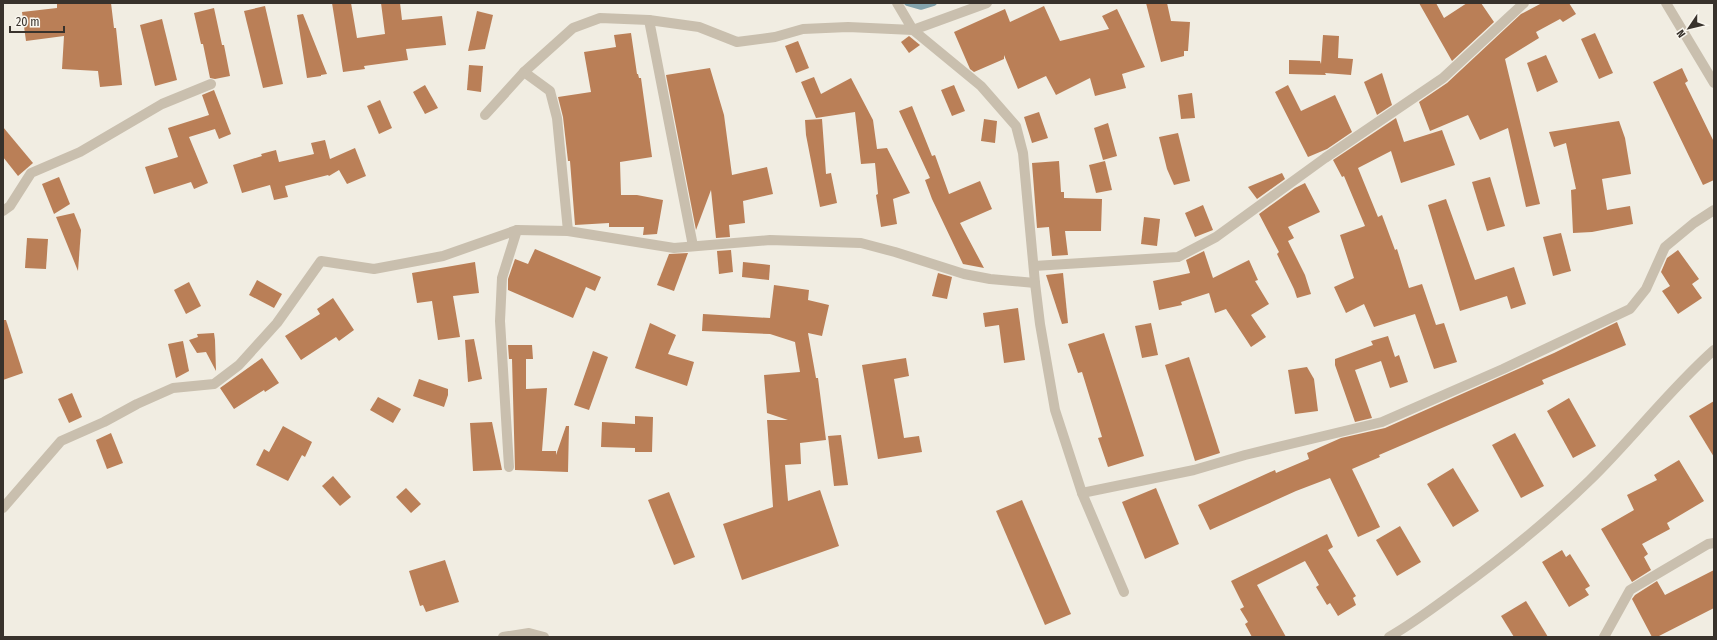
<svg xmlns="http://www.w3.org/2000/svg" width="1717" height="640" font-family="'Fira Sans Condensed',sans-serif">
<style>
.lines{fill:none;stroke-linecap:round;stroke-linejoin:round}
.stream{stroke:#83a3ac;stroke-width:5.5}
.building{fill:#ba7f57}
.minor{stroke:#c9bfae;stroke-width:10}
.tertiary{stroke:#c9bfae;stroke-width:10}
</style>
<rect width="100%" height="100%" fill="#f1ede2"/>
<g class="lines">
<polyline class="stream" points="907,3 921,7 934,3"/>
</g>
<g class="building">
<polygon points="57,3 111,3 114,28 116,28 122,85 100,87 98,71 62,69 64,36 26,41 22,12 57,8"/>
<polygon points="332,3 351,3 357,38 385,34 381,3 400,3 402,20 442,16 446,45 406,49 408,60 364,66 365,69 343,72"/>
<polygon points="1146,3 1167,3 1171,21 1190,22 1188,51 1184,51 1184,56 1161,62"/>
<polygon points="1419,3 1436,3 1444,18 1467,3 1481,3 1494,22 1452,61"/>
<polygon points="1542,3 1569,3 1576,14 1563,22 1560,19 1536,32 1539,38 1505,59 1540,204 1526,207 1508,128 1480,140 1468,115 1430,131 1419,102 1447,83 1521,14"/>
<polygon points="265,6 283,84 263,88 244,11"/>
<polygon points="1044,6 1060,41 1109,29 1102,16 1117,9 1145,67 1122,74 1126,88 1095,96 1090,78 1056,95 1046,76 1018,89 1004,55 1004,59 974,72 970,69 954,32 1005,9 1010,22"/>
<polygon points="214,8 222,45 224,45 230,76 215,79 210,78 203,44 201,44 194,13"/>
<polygon points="477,11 493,15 485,49 468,51"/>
<polygon points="303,14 327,74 321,75 321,76 307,78 297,15"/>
<polygon points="162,19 177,80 155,86 140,25"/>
<polygon points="631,33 637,74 638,74 639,78 641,78 652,157 620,162 621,195 637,195 663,200 657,234 643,235 644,227 609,227 609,223 575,225 570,161 568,161 563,117 558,97 591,92 584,52 616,47 614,35"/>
<polygon points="1595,33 1613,73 1599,79 1581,39"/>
<polygon points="1323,35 1339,36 1338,58 1353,59 1351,75 1325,73 1326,75 1289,74 1289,60 1320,61 1321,64"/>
<polygon points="909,36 920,45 909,53 901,42"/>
<polygon points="798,41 809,68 796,73 785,46"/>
<polygon points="1546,55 1558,82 1537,92 1527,63"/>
<polygon points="469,65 483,66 481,92 467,90"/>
<polygon points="710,68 724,115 732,175 767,167 773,194 743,201 745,223 729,225 730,237 716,238 711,190 696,230 666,75"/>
<polygon points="1682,68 1688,81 1685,83 1714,142 1714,180 1703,185 1653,82"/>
<polygon points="1382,73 1392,105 1377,115 1364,82"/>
<polygon points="814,77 821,94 851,78 873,120 877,149 887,148 910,193 893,199 897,224 881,227 876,195 878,194 875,163 861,164 855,112 816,118 801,82"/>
<polygon points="425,85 438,108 425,114 413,92"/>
<polygon points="954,85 965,111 952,116 941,90"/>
<polygon points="1288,85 1301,111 1335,95 1352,132 1327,149 1308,157 1275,92"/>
<polygon points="214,90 231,134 219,139 215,129 189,137 208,183 194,189 191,182 154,194 145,167 178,157 168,128 209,115 202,95"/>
<polygon points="1192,93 1195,118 1181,119 1178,95"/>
<polygon points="380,100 392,128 379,134 367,106"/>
<polygon points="912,106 932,156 935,155 949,194 980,181 992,209 960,223 984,268 963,264 932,199 925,180 930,178 899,111"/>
<polygon points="1039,112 1048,138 1032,143 1024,117"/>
<polygon points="1396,118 1404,142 1442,130 1455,165 1401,183 1391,151 1358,168 1378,217 1382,215 1395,250 1397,249 1409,288 1422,284 1436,325 1444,323 1457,362 1434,369 1415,314 1374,327 1364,304 1346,313 1334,287 1354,278 1340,235 1365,226 1344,176 1342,177 1333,160"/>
<polygon points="822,119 826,174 831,173 837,203 820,207 806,135 805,120"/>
<polygon points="984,119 997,121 995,143 981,141"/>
<polygon points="1619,121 1625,138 1631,174 1602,179 1607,210 1630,206 1633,224 1592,232 1573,233 1571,190 1576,189 1566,143 1554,147 1549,132"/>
<polygon points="1108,123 1117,156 1103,160 1094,128"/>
<polygon points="3,127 33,163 18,176 3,157"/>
<polygon points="1178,133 1190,181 1174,185 1167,169 1159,137"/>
<polygon points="325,140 330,159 355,148 366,176 347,184 339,170 329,176 328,175 285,186 288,197 274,200 270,185 242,193 233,165 262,156 261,154 276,150 279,162 314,154 311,143"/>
<polygon points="1059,161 1061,192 1064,192 1064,198 1102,199 1101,231 1065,231 1068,255 1052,256 1049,227 1037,228 1032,163"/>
<polygon points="1105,161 1112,190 1096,193 1089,165"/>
<polygon points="1282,173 1285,179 1257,199 1248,187"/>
<polygon points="59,177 70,204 54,214 42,184"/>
<polygon points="1490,177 1505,226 1487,231 1472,182"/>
<polygon points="1305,183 1320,212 1288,227 1294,238 1288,241 1305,275 1311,294 1297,298 1294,289 1277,254 1279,252 1259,214 1295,188"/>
<polygon points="1446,199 1475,280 1514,267 1526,304 1511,309 1507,296 1460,311 1428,205"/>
<polygon points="1203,205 1213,230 1195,237 1185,213"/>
<polygon points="74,213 81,230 78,271 56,217"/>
<polygon points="1144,217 1160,219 1157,246 1141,244"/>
<polygon points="1561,233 1571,271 1553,276 1543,237"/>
<polygon points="27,238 48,239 46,269 25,268"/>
<polygon points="535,249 601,277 595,291 586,287 573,318 508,290 508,279 515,259 528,264"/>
<polygon points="731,250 733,272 719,274 717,251"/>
<polygon points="1678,250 1699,279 1692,284 1702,298 1678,314 1662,291 1670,286 1661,272 1667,258"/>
<polygon points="1204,251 1213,278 1249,260 1258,280 1255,281 1269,304 1251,315 1266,337 1251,347 1226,309 1215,313 1209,293 1181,302 1182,305 1159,310 1153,281 1190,273 1186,260"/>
<polygon points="688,253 674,291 657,285 669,254"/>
<polygon points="475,262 479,293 453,296 460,337 438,340 432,301 417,303 412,273"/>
<polygon points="743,262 770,265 769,280 742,277"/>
<polygon points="938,273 952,277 947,299 932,296"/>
<polygon points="1063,273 1068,323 1062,324 1046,275"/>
<polygon points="257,280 282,294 274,308 249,295"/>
<polygon points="189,282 201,306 186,314 174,290"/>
<polygon points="774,285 809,290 808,300 829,305 822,336 808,333 816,378 818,378 826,440 800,443 801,464 785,465 788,501 820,490 839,546 742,580 723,524 773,507 767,420 788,420 767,413 764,375 800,372 795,342 770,334 702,331 703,314 770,318"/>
<polygon points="333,298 354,330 339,341 336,337 301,360 285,336 320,314 317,309"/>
<polygon points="1018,308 1025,360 1004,363 999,325 985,327 983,313"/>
<polygon points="3,320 6,320 23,373 3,380"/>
<polygon points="1617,322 1626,345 1542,380 1544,384 1379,455 1380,457 1352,469 1380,527 1358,537 1330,478 1296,491 1210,530 1198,505 1275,470 1276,473 1309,459 1307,453 1341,438 1385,428 1554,353"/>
<polygon points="650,323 676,335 668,354 694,362 687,386 635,368"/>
<polygon points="1151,323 1158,355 1142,358 1135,326"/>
<polygon points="214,333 215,340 216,371 206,352 197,353 189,340 198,337 197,334"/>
<polygon points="1104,333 1144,456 1108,467 1098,438 1102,437 1082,372 1078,373 1068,344"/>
<polygon points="1388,336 1395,357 1399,355 1408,382 1390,388 1381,361 1355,370 1372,418 1355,422 1335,365 1335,359 1373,345 1371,341"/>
<polygon points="474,339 482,379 468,382 465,340"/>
<polygon points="183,341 189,371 176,378 168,344"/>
<polygon points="508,345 532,345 533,359 526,359 526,389 547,388 542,451 556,451 556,455 566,426 569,426 568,472 515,470 512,359 509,359"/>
<polygon points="593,351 608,357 589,410 574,405"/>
<polygon points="1189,357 1220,453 1195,461 1165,365"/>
<polygon points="262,358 279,383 265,392 264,390 234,409 220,388"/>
<polygon points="906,358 909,376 894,379 904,438 919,436 922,452 878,459 862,365"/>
<polygon points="1307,367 1314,379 1318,411 1295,414 1288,370"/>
<polygon points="419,379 448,389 448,395 444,407 413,396"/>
<polygon points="72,393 82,417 69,423 58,399"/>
<polygon points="378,397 401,409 393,423 370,410"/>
<polygon points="1569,398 1596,446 1573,458 1547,411"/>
<polygon points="1714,401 1714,457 1689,416"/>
<polygon points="635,416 653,417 652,452 635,452 635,448 601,447 602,422 635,424"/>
<polygon points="492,422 502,470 473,471 470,423"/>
<polygon points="283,426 312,442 305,457 302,455 288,481 256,465 264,449 269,452"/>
<polygon points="111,433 123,463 107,469 96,440"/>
<polygon points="1515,433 1544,486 1521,498 1492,445"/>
<polygon points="841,435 848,485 834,486 828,436"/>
<polygon points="1679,460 1704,501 1667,523 1670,529 1642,544 1648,554 1644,557 1651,570 1632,582 1601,529 1634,510 1627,495 1657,480 1654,475"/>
<polygon points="1453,468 1479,511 1453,527 1427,484"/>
<polygon points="333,476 351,497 340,506 322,486"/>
<polygon points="406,488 421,504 411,513 396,497"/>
<polygon points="1156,488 1179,544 1145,559 1122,502"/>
<polygon points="669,492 695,557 674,565 648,500"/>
<polygon points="1022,500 1071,614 1045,625 996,511"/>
<polygon points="1400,526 1421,562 1397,576 1376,540"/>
<polygon points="1327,534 1333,547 1328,550 1356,596 1353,598 1356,605 1338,616 1330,603 1327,605 1316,587 1319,585 1305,561 1257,585 1286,637 1252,637 1245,624 1248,622 1240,609 1244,607 1231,581"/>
<polygon points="1562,550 1566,557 1570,554 1590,586 1585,589 1589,595 1569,607 1542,562"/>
<polygon points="445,560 459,602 426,612 423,605 420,606 409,571"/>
<polygon points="1714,570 1714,608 1657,637 1652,637 1632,599 1635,595 1657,581 1665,595"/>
<polygon points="1526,601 1548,637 1514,637 1501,616"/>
</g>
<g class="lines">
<g class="minor">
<polyline points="987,3 913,30 981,86 1016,126 1023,153 1035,283 1040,324 1055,410 1082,493 1124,592"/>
<polyline points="1666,3 1714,83"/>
<polyline points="649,20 693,246"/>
<polyline points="524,72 550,91 557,118 568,231"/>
<polyline points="485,115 524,72 573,28 600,18 649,20 699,27 737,42 775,37 803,29 848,27 913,30 897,3"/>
<polyline points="3,211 10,206 31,173 80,152 162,104 211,84"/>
<polyline points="517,230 568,231 674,248 770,240 861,243 895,252 964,274 990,279 1035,283"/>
<polyline points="1034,266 1178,257 1216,237 1325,158 1443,78 1524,3"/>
<polyline points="1082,493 1194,470 1245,455 1382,422 1503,369 1630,309 1646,289 1665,247 1694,223 1714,210"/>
<polyline points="3,508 61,441 104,422 137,404 173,388 214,384 239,365 277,323 321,261 374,269 443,256 517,230 502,278 500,321 509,467"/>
<polyline points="1604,637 1630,590 1708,544 1714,543"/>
</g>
<g class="tertiary">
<polyline points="503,637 529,633 544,637"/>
<path d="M 1389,637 C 1412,624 1433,608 1455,592 C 1502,558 1548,521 1590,480 C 1633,438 1669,390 1714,350"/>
</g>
</g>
<rect width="1717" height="640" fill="none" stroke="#38322c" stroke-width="8"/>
<g transform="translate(1689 28) rotate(235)" stroke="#f9f6ee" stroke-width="3" paint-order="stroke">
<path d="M0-3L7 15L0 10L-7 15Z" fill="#38322c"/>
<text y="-6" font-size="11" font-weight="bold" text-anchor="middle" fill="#38322c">N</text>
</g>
<path d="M10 26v6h54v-6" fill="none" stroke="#38322c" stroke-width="2"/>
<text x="16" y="26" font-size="12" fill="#38322c" stroke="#f9f6ee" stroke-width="3" paint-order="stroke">20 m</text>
</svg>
